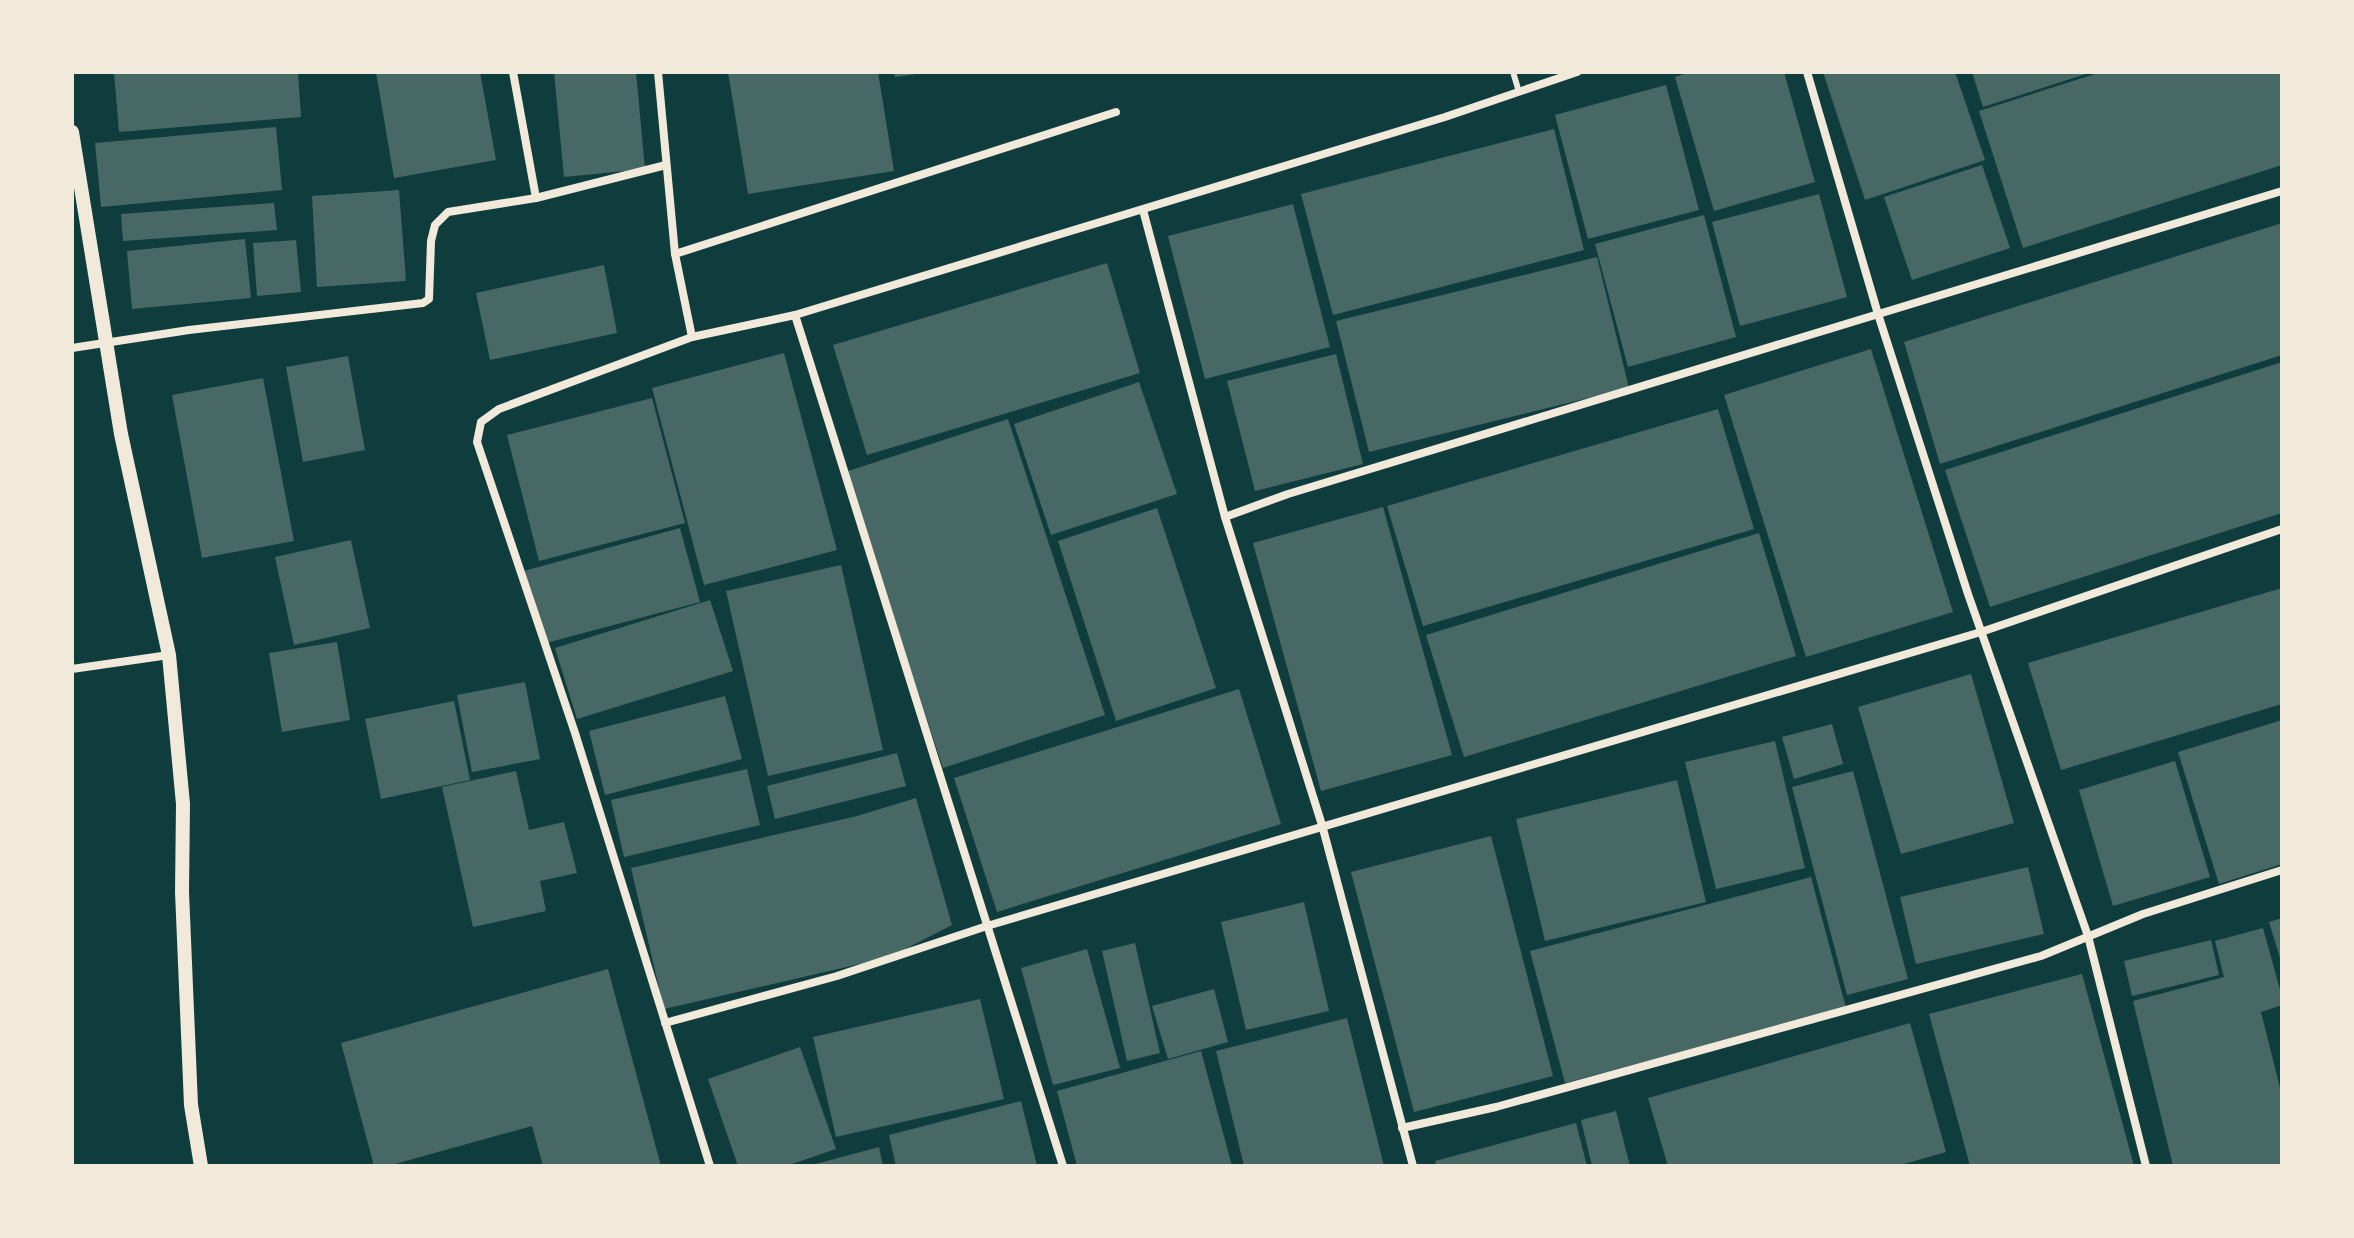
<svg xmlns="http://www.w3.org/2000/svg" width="2354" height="1238" font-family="'IBM Plex Sans',sans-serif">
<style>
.building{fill:#486865}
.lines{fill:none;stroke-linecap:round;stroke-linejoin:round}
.service{stroke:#f1e9da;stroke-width:6}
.minor{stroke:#f1e9da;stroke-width:8}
.tertiary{stroke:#f1e9da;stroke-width:14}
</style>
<rect width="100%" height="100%" fill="#0f3d3e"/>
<g class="building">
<polygon points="114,72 298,72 301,117 119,132"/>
<polygon points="376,72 480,72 496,160 394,178"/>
<polygon points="554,72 636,72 645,169 564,177"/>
<polygon points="728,72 878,72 894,171 748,194"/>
<polygon points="894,72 915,72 916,74 895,77"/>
<polygon points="1690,72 1784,72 1815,182 1714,211 1675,77"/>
<polygon points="1823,72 1955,72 1985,160 1865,200"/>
<polygon points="1972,72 2089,72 2089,73 1983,107"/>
<polygon points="2101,72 2282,72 2282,165 2023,248 1979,111"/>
<polygon points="1666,85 1699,210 1588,239 1555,115"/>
<polygon points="276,127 282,190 101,207 95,143"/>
<polygon points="1554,129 1584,250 1333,315 1301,194"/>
<polygon points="1982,165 2010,248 1912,280 1884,197"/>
<polygon points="399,190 406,281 317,287 312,196"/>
<polygon points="1819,194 1847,297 1740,326 1712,222"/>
<polygon points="274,203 277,230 123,241 121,214"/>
<polygon points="1293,204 1330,347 1205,379 1168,236"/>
<polygon points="1704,215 1736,337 1628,367 1595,244"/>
<polygon points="2282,223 2282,355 1940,464 1904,342"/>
<polygon points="245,239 251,298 132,309 127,251"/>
<polygon points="296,240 301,292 257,296 253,243"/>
<polygon points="1597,257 1629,388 1369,452 1336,321"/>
<polygon points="1107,263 1140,373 867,455 833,345"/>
<polygon points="604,265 617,333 490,360 476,293"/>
<polygon points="1871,349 1953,612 1806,657 1724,395"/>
<polygon points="784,353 837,550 704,585 652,388"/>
<polygon points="1336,354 1363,464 1255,491 1227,381"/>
<polygon points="348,356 365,450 303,462 286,367"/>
<polygon points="2282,362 2282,513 1990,607 1945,470"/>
<polygon points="263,378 294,541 202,558 172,395"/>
<polygon points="1139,382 1177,494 1051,535 1014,424"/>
<polygon points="652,398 685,523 539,561 507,435"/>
<polygon points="1718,409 1754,529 1423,626 1387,506"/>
<polygon points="1008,419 1105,715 943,768 845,472"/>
<polygon points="1383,507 1452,755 1321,791 1253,543"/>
<polygon points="1157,508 1216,688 1116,721 1058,541"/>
<polygon points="680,528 700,602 546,643 524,571"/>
<polygon points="1759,533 1796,656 1464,757 1426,635"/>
<polygon points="351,540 370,628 294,645 275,557"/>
<polygon points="841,565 883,750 768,776 726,591"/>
<polygon points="2282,588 2282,704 2061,770 2028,663"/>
<polygon points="710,600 733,671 577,719 555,648"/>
<polygon points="337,642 350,720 282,732 269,653"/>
<polygon points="1971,674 2014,823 1901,854 1858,707"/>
<polygon points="525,682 540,759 472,772 457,695"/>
<polygon points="1239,689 1281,824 997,912 954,778"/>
<polygon points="725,696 742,759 605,795 589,731"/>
<polygon points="454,701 470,780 381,799 365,719"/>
<polygon points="2282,720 2282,864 2219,884 2178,752"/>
<polygon points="1832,724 1843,764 1794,779 1782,737"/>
<polygon points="1775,741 1805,868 1716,889 1685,762"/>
<polygon points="897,753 906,786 775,819 767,786"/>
<polygon points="2175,761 2210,877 2113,906 2079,790"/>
<polygon points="747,769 760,825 624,857 611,800"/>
<polygon points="516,771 529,830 564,822 577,873 540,881 546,911 473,927 442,787"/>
<polygon points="1853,771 1908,979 1847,995 1792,787"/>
<polygon points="1677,780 1706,902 1545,941 1516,819"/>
<polygon points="916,798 952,925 890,957 664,1009 631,868 857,816"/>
<polygon points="1491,836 1553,1076 1414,1112 1351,872"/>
<polygon points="2028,867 2044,934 1916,964 1900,897"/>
<polygon points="1811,877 1846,1008 1565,1083 1530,951"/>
<polygon points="1304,902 1329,1011 1246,1030 1221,922"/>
<polygon points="2282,918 2282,961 2281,961 2269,922"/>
<polygon points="2263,928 2282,997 2282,1005 2261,1012 2282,1096 2282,1166 2173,1166 2133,1001 2224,977 2215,941"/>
<polygon points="2211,940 2219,975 2132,996 2124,961"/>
<polygon points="1135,943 1160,1053 1127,1061 1102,951"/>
<polygon points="1087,949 1120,1068 1053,1085 1021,968"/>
<polygon points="608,969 661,1166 543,1166 532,1126 388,1166 374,1166 341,1043"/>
<polygon points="2082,974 2134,1166 1970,1166 1929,1014"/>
<polygon points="1214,989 1228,1042 1168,1059 1152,1006"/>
<polygon points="980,999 1004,1099 836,1137 813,1037"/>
<polygon points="1347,1018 1384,1166 1244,1166 1216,1051"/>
<polygon points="1910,1023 1946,1152 1897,1166 1668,1166 1648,1098"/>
<polygon points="800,1047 836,1149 786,1166 738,1166 708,1079"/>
<polygon points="1201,1051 1232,1166 1077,1166 1057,1091"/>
<polygon points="1021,1101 1037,1166 896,1166 889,1135"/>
<polygon points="1616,1111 1630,1166 1592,1166 1581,1120"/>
<polygon points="1576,1123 1587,1166 1436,1166 1435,1161"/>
<polygon points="879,1147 883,1166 812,1166 812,1165"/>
</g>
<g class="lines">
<polyline class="service" points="1513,72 1519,92"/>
<g class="minor">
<polyline points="513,72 536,198"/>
<polyline points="658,72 675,254 692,337"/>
<polyline points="1807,72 1878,314 1968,594 2088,936 2146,1166"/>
<polyline points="1143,210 1225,517 1322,825 1413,1166"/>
<polyline points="675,254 1116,112"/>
<polyline points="795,315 1063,1166"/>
<polyline points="72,348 189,330 423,303 429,299 431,241 435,225 448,212 536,198 666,165"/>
<polyline points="1225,517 1288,494 2282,191"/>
<polyline points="72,669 169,655"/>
<polyline points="665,1023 837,976 987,926 1981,632 2282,529"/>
<polyline points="1402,1128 1496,1107 2041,956 2143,914 2282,870"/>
<polyline points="710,1166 575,733 477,442 481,422 499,409 692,337 795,315 1445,117 1577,72"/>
</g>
<polyline class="tertiary" points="72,132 121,434 169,655 183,804 182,892 191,1105 201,1166"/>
</g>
<rect width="2354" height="1238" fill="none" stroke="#f1e9da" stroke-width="148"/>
</svg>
